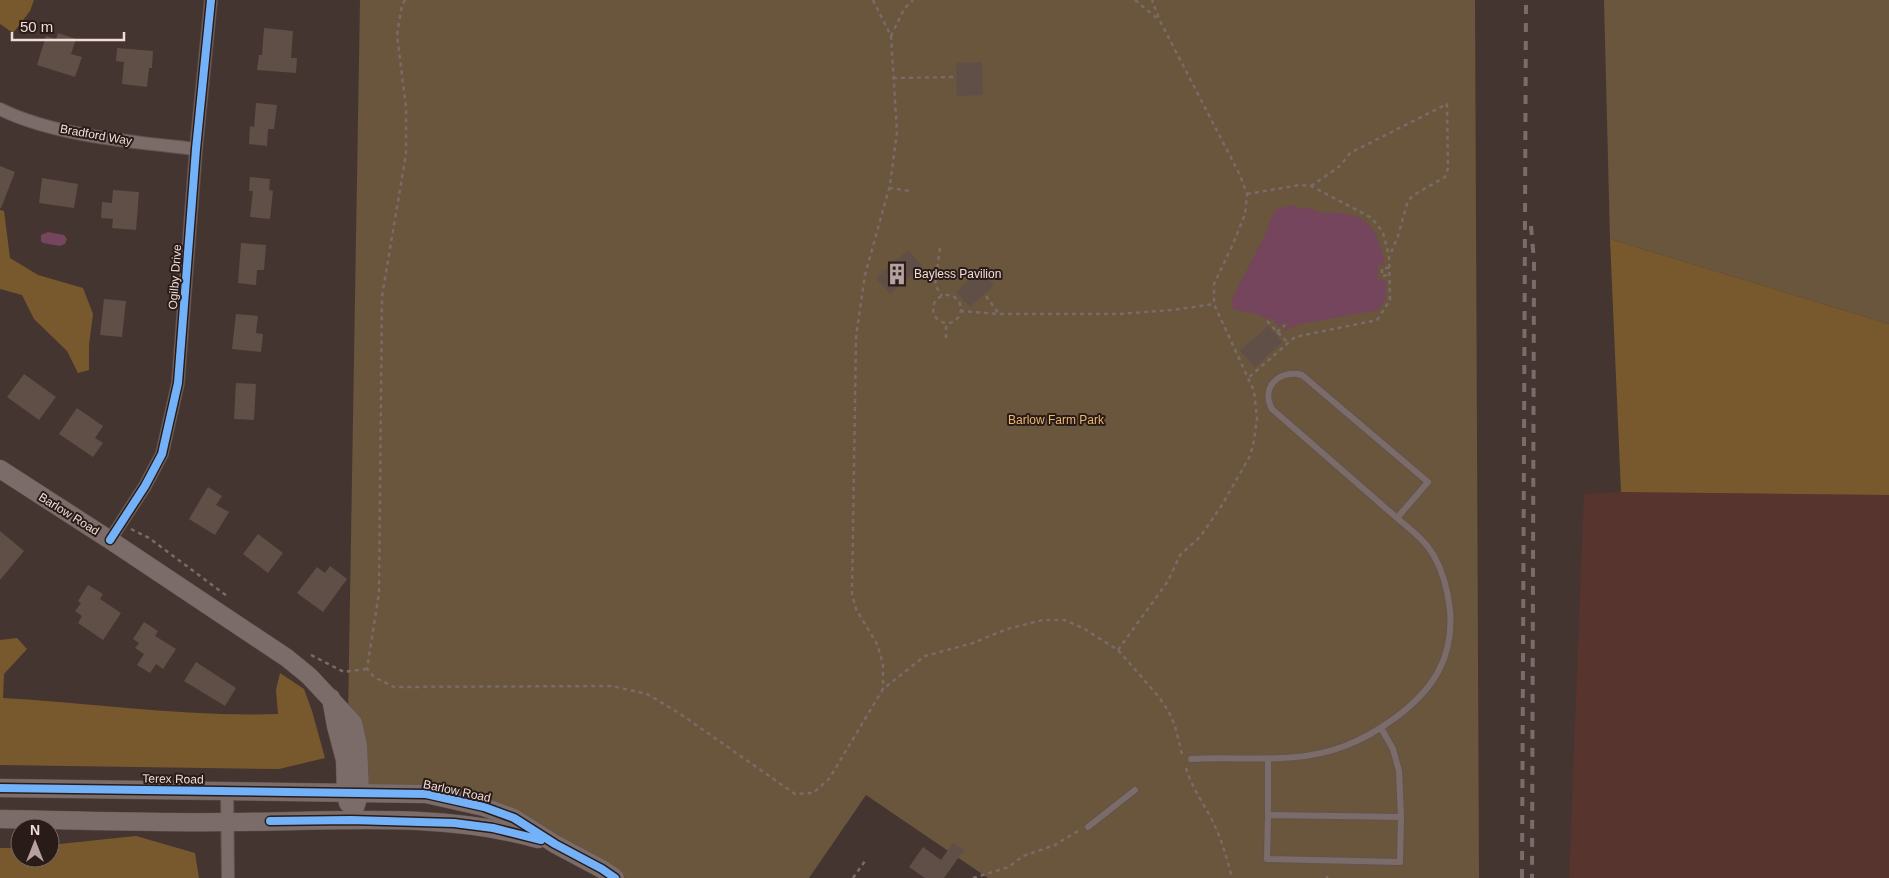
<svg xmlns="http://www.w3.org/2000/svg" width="1889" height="878" font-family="Arial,sans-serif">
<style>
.built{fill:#57342e}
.green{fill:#6a563d}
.forest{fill:#78592e}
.water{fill:#75445d}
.building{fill:#5f4f47}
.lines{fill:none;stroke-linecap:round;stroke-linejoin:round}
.lane-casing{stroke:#615350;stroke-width:8}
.street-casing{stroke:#615350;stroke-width:14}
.secondary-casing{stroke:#615350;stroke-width:19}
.path{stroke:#786b68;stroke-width:2.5;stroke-dasharray:4 4;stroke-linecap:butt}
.lane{stroke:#7b6c6a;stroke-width:6}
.street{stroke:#7b6c6a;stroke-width:12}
.secondary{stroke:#7b6c6a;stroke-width:18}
.rail{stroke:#7a6c6a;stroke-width:4;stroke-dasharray:9 9;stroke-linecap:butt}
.cycleway-casing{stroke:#291b18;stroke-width:11}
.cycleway{stroke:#73b2f8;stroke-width:8}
.labels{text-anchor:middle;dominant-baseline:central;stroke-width:4;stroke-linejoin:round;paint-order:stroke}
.street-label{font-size:12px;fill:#f1dcd8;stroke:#291b18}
.poi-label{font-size:12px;fill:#f1dcd8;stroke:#291b18;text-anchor:start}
.park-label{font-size:12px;fill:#ebb86e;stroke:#291b18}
</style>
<rect width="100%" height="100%" fill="#453531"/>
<polygon class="built" points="1621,492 1889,495 1889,878 1569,878 1584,494"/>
<g class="green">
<polygon points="360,0 1475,0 1479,878 988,878 866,795 809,878 625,878 603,862 513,813 360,792 348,717"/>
<polygon points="1604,0 1889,0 1889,324 1610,239"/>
</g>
<g class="forest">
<polygon points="0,0 34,0 30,11 13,33 0,24"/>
<polygon points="0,210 4,211 10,258 38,275 83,288 93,314 89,345 89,370 78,373 67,351 34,319 22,295 0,289"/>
<polygon points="1610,239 1889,324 1889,495 1621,492"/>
<path d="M 17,638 L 27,649 L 4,674 L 3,698 C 94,703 186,717 278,714 L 276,690 L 280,673 L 304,689 L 312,711 L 325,758 L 279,769 L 0,765 L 0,640 Z"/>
<polygon points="136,836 195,853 199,878 0,878 0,848 20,848 20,858 50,858 50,845"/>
</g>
<g class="water">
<path d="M 1292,205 L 1302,209 L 1310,208 L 1324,214 L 1327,212 C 1336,213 1350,213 1358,217 C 1377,227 1381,246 1385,265 L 1378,265 L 1378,280 L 1386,280 L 1386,299 L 1378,310 L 1300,324 L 1283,332 L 1282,331 L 1289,325 L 1285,322 L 1279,327 L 1270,317 L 1266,320 C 1256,307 1235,317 1231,304 L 1234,295 L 1267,231 L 1273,214 L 1275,210 Z"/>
<polygon points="48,232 64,235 67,239 65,244 60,246 43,243 41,241 41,235"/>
</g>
<g class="building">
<polygon points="264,28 293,31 291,58 297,58 296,73 257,70 259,55 262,55"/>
<polygon points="58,33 76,39 71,54 82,57 75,77 37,65 46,36 56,39"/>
<polygon points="117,48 153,51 152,68 149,68 147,87 122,84 124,62 116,61"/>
<polygon points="982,62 983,95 957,96 956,63"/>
<polygon points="256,103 277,105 274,129 268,129 267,146 249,144 250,126 254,127"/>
<polygon points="0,166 15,172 1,208 0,208"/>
<polygon points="250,177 270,179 269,190 273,191 270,219 250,217 253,191 249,191"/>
<polygon points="42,178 78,184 74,208 39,203"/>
<polygon points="113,190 139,192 136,230 112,228 113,219 101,218 102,202 112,203"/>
<polygon points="241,243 266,245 264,270 257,270 256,285 238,283"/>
<polygon points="908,250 922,265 890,294 876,278"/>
<polygon points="980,270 994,285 970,307 956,292"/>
<polygon points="104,299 126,301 122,337 100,335"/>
<polygon points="236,314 258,316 256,333 263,334 261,352 232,349"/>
<polygon points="1268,326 1282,342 1255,367 1240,351"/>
<polygon points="24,374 56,397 39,420 7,397"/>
<polygon points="236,383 256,384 254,420 234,419"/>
<polygon points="77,408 103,426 95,438 103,443 93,457 59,434"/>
<polygon points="208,487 222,496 216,505 229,512 215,535 189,519"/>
<polygon points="0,531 24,551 0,580"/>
<polygon points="258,534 283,553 268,573 243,554"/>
<polygon points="330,566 347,579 323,612 297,593 317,567 325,573"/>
<polygon points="88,585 103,594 100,599 121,613 103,640 78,623 82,616 75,611 81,603 78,601"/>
<polygon points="144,622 158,631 155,636 176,649 163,669 156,664 150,673 137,665 144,654 135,648 139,643 133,639"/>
<polygon points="196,662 236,688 225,706 184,681"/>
<polygon points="953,843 964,850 944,878 925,878 909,867 923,847 941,860"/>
</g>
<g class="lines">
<g class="lane-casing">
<g id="lane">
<polyline points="1381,728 1393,749 1399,771 1401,817"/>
<path d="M 1191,759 C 1243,756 1296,765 1345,746 C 1363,739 1380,729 1395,718 C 1433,690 1454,658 1450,610 C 1448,592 1443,572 1434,556 C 1426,541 1410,529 1397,518 L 1272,409 C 1260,387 1280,369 1302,375 L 1428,482 L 1397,518"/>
<polygon points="1268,815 1401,817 1400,862 1267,859"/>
<polyline points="1268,815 1268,759"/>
<polyline points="1088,827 1135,790"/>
</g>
</g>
<g class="street-casing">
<g id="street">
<path d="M 0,109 C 54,136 135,142 196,149"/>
<polyline points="110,540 145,486 162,454 178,383 196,149 211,0"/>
<polyline points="227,790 228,878"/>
</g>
</g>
<g class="secondary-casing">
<g id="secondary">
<polyline points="0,469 110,540 287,658 309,676 353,723 358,745 360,792 351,820"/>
<polyline points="331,698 336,726 345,760 346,792 348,803"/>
<polyline points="0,788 426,794 484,807 514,818 555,844 602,869 615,878"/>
<path d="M 0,819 C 76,820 152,823 228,822 C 331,822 438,811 538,839"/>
</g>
</g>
<g class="path">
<polyline points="405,0 402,5 397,35 406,107 406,154 382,296 379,593 367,669 374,677 394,687 612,686 647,694 679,713 795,794 813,793 829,779 883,689 925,656 973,643 1007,629 1043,620 1064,620 1083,628 1118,650 1159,697 1169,712 1175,726 1182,754"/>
<polyline points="873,0 891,36 897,132 890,185 865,275 856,337 852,594 856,609 877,644 883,664 883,689"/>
<polyline points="1135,0 1159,20"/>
<polyline points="891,36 904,9 913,0"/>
<polyline points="893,78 957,77"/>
<polyline points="1311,186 1340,166 1350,153 1447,104 1448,168 1445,177 1412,196 1407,204 1398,236 1390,255"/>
<polyline points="889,188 911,191"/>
<polyline points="1247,194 1300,185 1311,186 1370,217 1377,224 1383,233 1389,256 1390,300 1377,320 1295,337 1248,378"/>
<polyline points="940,248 935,285 942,296"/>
<polyline points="1389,268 1382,268 1382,276 1389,275"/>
<polyline points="917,269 935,285"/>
<circle cx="947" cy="309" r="14"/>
<polyline points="986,296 999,314"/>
<polyline points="960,311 999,314 1119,314 1172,310 1214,304"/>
<polyline points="1267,321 1288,343"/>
<polyline points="1277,332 1285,325"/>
<polyline points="946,338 946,322"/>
<polyline points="131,529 149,538 227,596"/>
<polyline points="1118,650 1168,581 1180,555 1200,537 1222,505 1250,456 1254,441 1257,418 1254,391 1214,304 1214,284 1233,244 1245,214 1247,194 1240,175 1160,21 1152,0"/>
<polyline points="311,655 344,672 366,669"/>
<path d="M 1186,768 C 1192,788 1204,804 1213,822 C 1222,840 1227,859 1232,878"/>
<polyline points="853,878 865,861"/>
<polyline points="973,878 1009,867 1023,856 1055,845 1078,831"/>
<polyline points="1327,878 1327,876"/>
</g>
<use href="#lane" class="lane"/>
<use href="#street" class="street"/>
<use href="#secondary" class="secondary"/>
<g class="rail">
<polyline points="1531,226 1534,261 1532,878"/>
<polyline points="1522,878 1526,0"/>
</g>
<g class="cycleway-casing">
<g id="cycleway">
<polyline points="110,540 145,486 162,454 178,383 196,149 211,0"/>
<polyline points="0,788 426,794 484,807 514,818 555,844 602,869 615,878"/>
<polyline points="270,821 351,820 454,823 493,828 541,840"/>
</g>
</g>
<use href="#cycleway" class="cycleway"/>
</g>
<defs>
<g id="building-bare" transform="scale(1.725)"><path d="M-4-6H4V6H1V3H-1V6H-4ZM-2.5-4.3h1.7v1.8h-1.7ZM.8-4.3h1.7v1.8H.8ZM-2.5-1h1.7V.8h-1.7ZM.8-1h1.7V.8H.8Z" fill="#b5a29e" stroke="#291b18" stroke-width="2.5" paint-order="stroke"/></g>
</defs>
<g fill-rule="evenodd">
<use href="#building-bare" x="897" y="274"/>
</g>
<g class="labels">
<g class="street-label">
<text transform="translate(96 135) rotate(10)">Bradford Way</text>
<text transform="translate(175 277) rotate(-86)">Ogilby Drive</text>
<text transform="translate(69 514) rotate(32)">Barlow Road</text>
<text transform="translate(173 779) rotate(1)">Terex Road</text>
<text transform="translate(457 791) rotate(12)">Barlow Road</text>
</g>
<g class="poi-label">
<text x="914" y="274">Bayless Pavilion</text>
</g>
<g class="park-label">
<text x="1056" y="420">Barlow Farm Park</text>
</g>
</g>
<g transform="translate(35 843)"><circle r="24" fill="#291b18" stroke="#796865"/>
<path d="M0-4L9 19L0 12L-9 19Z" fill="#b5a29e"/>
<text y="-8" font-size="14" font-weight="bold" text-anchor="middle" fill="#f1dcd8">N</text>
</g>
<path d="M12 32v8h112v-8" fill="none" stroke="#f1dcd8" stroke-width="2.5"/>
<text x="20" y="32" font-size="15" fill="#f1dcd8" stroke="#291b18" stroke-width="4" paint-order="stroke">50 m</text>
</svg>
